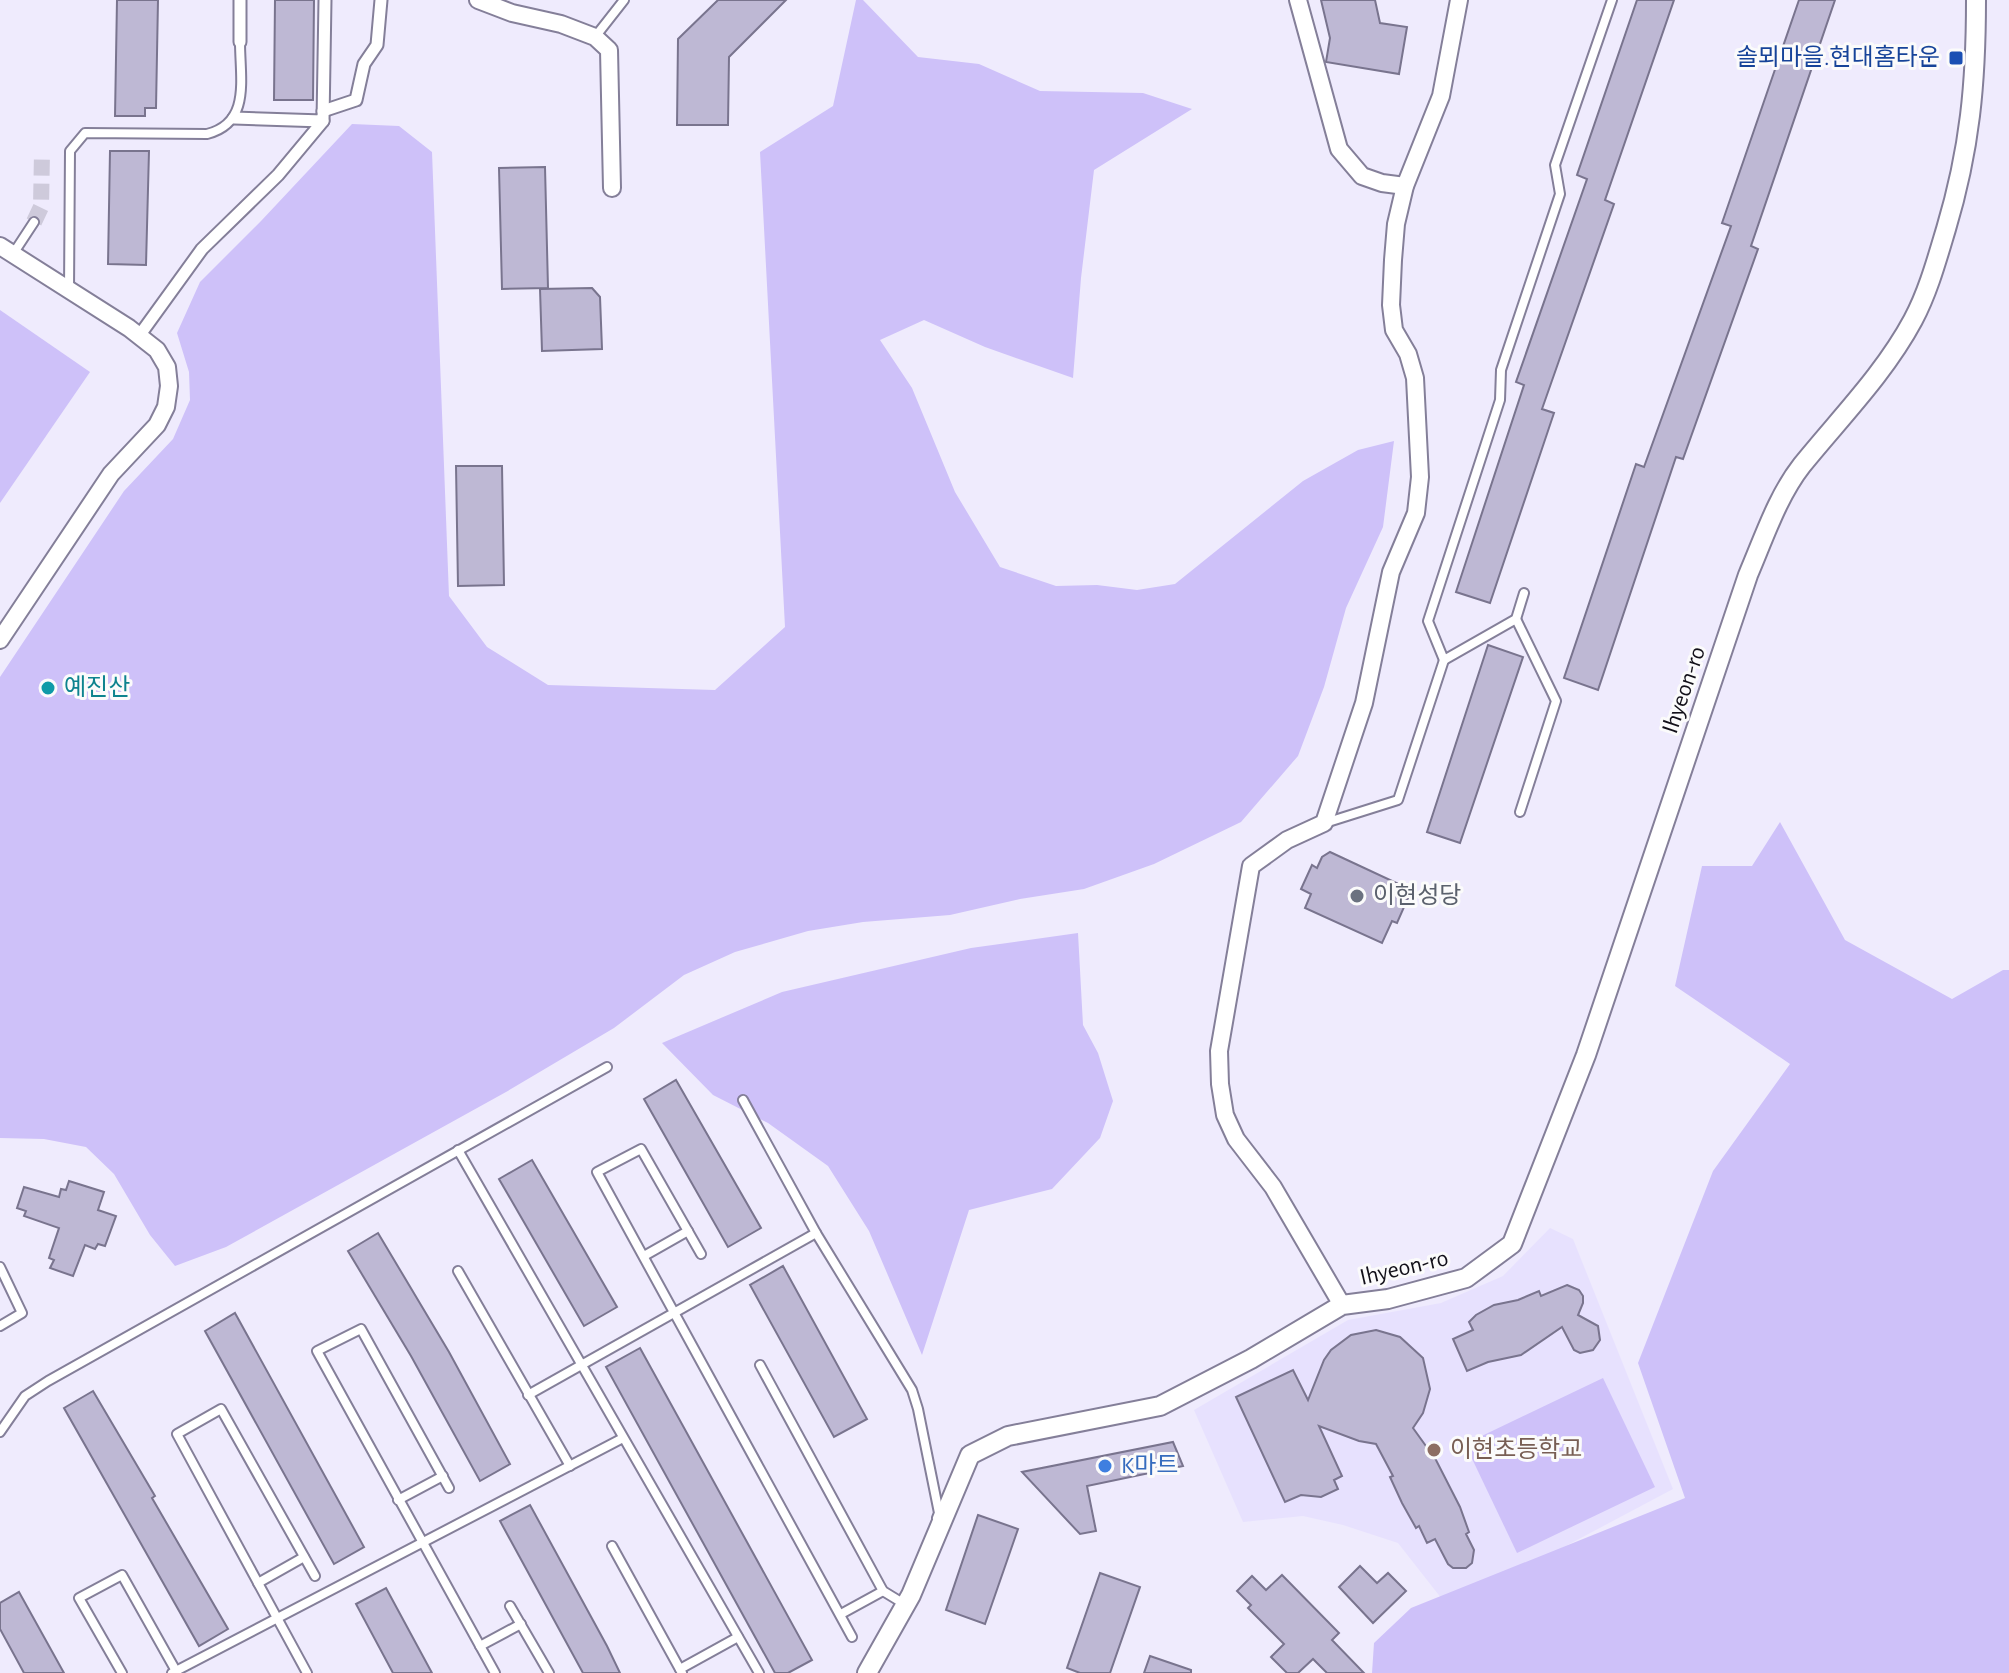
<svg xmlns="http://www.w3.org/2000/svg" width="2009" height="1673" font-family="'Alegreya Sans','Noto Sans KR',sans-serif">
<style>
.built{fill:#e7e1fe}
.green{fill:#cec1f9}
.building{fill:#beb8d4;stroke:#79748e;stroke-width:2}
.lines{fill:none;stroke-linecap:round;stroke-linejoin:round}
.minor-tunnel{stroke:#cecadb;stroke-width:16;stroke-dasharray:16 8;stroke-linecap:butt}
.service-casing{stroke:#847f99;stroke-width:12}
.pedestrian-casing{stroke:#847f99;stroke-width:15}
.minor-casing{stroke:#847f99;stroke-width:20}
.tertiary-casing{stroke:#847f99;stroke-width:22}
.service{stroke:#fff;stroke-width:8}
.pedestrian{stroke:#fff;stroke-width:11}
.minor{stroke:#fff;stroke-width:16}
.tertiary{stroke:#fff;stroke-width:18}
.transit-dot{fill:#1a4fb4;stroke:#fbfbfb;stroke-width:3}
.culture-dot{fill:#0f9aa8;stroke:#fbfbfb;stroke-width:3}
.worship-dot{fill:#6b7280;stroke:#fbfbfb;stroke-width:3}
.education-dot{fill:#8d6e63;stroke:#fbfbfb;stroke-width:3}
.shop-dot{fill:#3f7fe0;stroke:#fbfbfb;stroke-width:3}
.labels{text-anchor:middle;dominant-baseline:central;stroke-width:6;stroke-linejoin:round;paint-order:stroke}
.transit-label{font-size:24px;fill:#164399;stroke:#fbfbfb;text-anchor:end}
.culture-label{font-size:24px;fill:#0d838f;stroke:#fbfbfb;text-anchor:start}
.street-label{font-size:24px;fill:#121019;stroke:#fbfbfb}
.worship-label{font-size:24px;fill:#5b616d;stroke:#fbfbfb;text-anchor:start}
.education-label{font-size:24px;fill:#785e54;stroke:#fbfbfb;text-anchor:start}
.shop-label{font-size:24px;fill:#366cbe;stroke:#fbfbfb;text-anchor:start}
</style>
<rect width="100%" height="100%" fill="#efebfd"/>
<polygon class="built" points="1550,1228 1573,1239 1673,1489 1449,1608 1398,1543 1343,1525 1303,1516 1243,1522 1194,1410 1348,1320 1441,1303 1503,1276"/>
<g class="green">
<polygon points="856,0 863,0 918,57 979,64 1040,91 1143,93 1192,109 1094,170 1081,278 1073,378 985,347 924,320 880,340 912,388 955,492 1000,567 1056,586 1097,585 1137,590 1175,584 1303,481 1358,450 1394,441 1383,527 1346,608 1324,687 1298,756 1241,822 1154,864 1084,889 1020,899 950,915 863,922 808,931 735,952 684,975 614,1028 506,1092 226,1247 175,1266 150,1235 114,1174 86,1147 44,1139 0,1138 0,677 124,491 173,439 190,400 189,372 177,333 200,282 261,221 352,124 399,126 432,152 449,596 487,647 548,685 715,690 785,627 760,152 833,106"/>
<polygon points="0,310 90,372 0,503"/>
<polygon points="1780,822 1845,940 1952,999 2003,970 2009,970 2009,1673 1372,1673 1374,1643 1411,1608 1685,1498 1638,1363 1713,1171 1790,1064 1675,986 1702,866 1752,866"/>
<polygon points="1078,933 1083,1025 1098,1053 1113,1101 1100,1138 1052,1189 969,1210 922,1355 869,1231 828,1166 768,1123 713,1095 662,1043 782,992 971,948"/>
<polygon points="1603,1378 1655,1487 1517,1553 1465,1444"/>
</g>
<g class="building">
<polygon points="117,0 158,0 156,108 145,108 145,116 115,116"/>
<polygon points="275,0 314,0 313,100 274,100"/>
<polygon points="718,0 786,0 729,57 728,125 677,125 678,39"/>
<polygon points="1321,0 1375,0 1380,23 1407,27 1399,74 1326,62 1330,38"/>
<polygon points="1637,0 1674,0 1605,200 1614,204 1542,409 1554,413 1490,603 1456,592 1524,385 1516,382 1587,179 1577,175"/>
<polygon points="1799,0 1835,0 1751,246 1758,249 1683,459 1676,457 1598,690 1564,678 1636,464 1644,467 1731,226 1722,223"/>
<polygon points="110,151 149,151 146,265 108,264"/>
<polygon points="545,167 548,288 502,289 499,168"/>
<polygon points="592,288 600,297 602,349 542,351 540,289"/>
<polygon points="456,466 502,466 504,585 458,586"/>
<polygon points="1488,645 1523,657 1460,843 1427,832"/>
<polygon points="1330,852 1403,886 1400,894 1408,898 1397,923 1392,921 1382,943 1305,908 1311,894 1301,889 1312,865 1317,868 1322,857"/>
<polygon points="676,1080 761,1228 728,1247 644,1099"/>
<polygon points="532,1160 617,1307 584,1326 499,1179"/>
<polygon points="69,1181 104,1192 98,1210 116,1216 105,1246 98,1244 95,1249 85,1245 73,1276 50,1268 54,1260 49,1258 59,1228 24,1216 26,1211 17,1208 24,1187 59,1197 61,1189 66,1190"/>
<polygon points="378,1233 449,1352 510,1464 480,1481 411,1356 348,1251"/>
<polygon points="783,1266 867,1419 834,1437 750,1285"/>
<polygon points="1567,1285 1579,1290 1583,1296 1583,1303 1578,1315 1598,1326 1600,1340 1593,1350 1580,1353 1574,1350 1562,1327 1521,1355 1488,1362 1467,1371 1453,1339 1473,1330 1469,1322 1476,1315 1494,1305 1518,1300 1539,1291 1541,1296"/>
<polygon points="235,1313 364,1547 334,1564 205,1331"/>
<polygon points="1376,1330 1400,1337 1423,1358 1430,1389 1423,1413 1413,1428 1436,1460 1460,1507 1469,1532 1466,1534 1474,1550 1472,1563 1466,1568 1453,1568 1448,1564 1435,1539 1427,1543 1419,1526 1416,1528 1402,1503 1390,1477 1393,1476 1376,1444 1359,1441 1319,1426 1342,1476 1334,1480 1338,1489 1321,1497 1301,1495 1285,1502 1236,1397 1293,1370 1308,1400 1324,1360 1331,1350 1351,1335"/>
<polygon points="640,1348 812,1660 788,1673 775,1673 606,1367"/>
<polygon points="93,1391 155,1496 152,1498 228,1629 199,1646 64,1408"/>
<polygon points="1173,1442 1183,1466 1087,1486 1096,1531 1080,1534 1022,1472"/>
<polygon points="530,1505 607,1646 620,1673 583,1673 500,1521"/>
<polygon points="978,1515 1018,1529 985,1624 946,1610"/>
<polygon points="1360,1566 1377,1583 1388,1573 1406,1591 1373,1623 1339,1587"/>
<polygon points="1100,1573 1140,1587 1110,1673 1080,1673 1067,1668"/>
<polygon points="1282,1575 1339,1633 1332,1640 1364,1673 1327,1673 1313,1659 1298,1673 1287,1673 1271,1657 1284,1644 1248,1608 1251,1605 1237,1591 1252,1576 1266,1590"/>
<polygon points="386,1588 432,1673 393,1673 356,1604"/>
<polygon points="19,1592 64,1673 24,1673 0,1629 0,1603"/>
<polygon points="1150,1656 1191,1670 1191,1673 1144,1673"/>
</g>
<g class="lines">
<polyline class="minor-tunnel" points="34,222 41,207 42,152"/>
<g class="service-casing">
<g id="service">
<polyline points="595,37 624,0"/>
<polyline points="13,254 34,222"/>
<path d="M 69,290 L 70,151 L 85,133 L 207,134 C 251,123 240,79 240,42"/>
<polyline points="1516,619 1556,701 1520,812"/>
<polyline points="1444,660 1428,621 1500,400 1501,370 1560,194 1555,165 1612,0"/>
<polyline points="1325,823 1398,800 1444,660 1516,619 1524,593"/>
<polyline points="743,1100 816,1233 912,1390 918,1409 939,1513 937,1518"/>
<polyline points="458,1150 759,1673"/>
<polyline points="701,1254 641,1149 597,1172 852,1637"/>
<polyline points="644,1256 688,1231"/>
<polyline points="0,1267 22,1313 0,1326"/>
<polyline points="458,1271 570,1466"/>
<polyline points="760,1365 883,1591 901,1602"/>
<polyline points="528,1395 816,1233"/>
<polyline points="0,1432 25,1396 48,1381 607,1067"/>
<polyline points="449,1488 361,1329 317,1351 495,1673"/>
<polyline points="398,1500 443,1476"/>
<polyline points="612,1546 682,1673"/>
<polyline points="258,1583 304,1557"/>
<polyline points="510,1606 549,1673"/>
<polyline points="841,1614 883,1591"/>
<polyline points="480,1646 521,1624"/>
<polyline points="680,1669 738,1637"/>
<polyline points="122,1673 79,1598 122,1575 176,1671"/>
<polyline points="172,1673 623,1438"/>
<polyline points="307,1673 177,1434 221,1409 315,1576"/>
</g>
</g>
<g class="pedestrian-casing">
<g id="pedestrian">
<polyline points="240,0 240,42"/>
<polyline points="323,111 356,100 364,64 377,45 381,0"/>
<polyline points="234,118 323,121 325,0"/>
<polyline points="139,336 202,249 278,175 323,121"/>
</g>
</g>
<g class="minor-casing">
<g id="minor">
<polyline points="478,0 512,13 561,24 595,37 609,50 612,188"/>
<polyline points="1298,0 1339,149 1362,176 1382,183 1405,186"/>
<polyline points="0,246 129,328 157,350 167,367 169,386 166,407 157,425 111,474 0,640"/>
<polyline points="1342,1305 1273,1187 1236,1139 1225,1115 1220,1084 1219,1051 1251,866 1287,840 1324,823 1364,703 1391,572 1416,513 1420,477 1415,378 1408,354 1394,330 1391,305 1393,260 1396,224 1405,186 1441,96 1459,0"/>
</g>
</g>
<g class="tertiary-casing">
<path id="tertiary" d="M 867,1673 L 911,1595 L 970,1455 L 1008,1436 L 1160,1406 L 1251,1359 L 1342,1305 L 1388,1299 L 1466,1278 L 1512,1244 L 1586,1055 L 1748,575 C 1764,538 1777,497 1802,465 C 1840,418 1884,374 1913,320 C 1928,292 1937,259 1946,229 C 1970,149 1976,83 1976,0"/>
</g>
<use href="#service" class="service"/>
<use href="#pedestrian" class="pedestrian"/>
<use href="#minor" class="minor"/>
<use href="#tertiary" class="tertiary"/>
</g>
<rect class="transit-dot" x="1948" y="50" width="16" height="16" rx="4"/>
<circle class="culture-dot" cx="48" cy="688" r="8"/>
<circle class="worship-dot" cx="1357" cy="896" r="8"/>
<circle class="education-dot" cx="1434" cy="1450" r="8"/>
<circle class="shop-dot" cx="1105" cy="1466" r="8"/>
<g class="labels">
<g class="transit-label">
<text x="1940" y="58">솔뫼마을.현대홈타운</text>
</g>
<g class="culture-label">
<text x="64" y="688">예진산</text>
</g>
<g class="street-label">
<text transform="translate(1684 690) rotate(-71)">Ihyeon-ro</text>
<text transform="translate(1404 1268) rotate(-13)">Ihyeon-ro</text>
</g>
<g class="worship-label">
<text x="1373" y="896">이현성당</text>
</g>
<g class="education-label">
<text x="1450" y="1450">이현초등학교</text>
</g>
<g class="shop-label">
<text x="1121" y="1466">K마트</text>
</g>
</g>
</svg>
